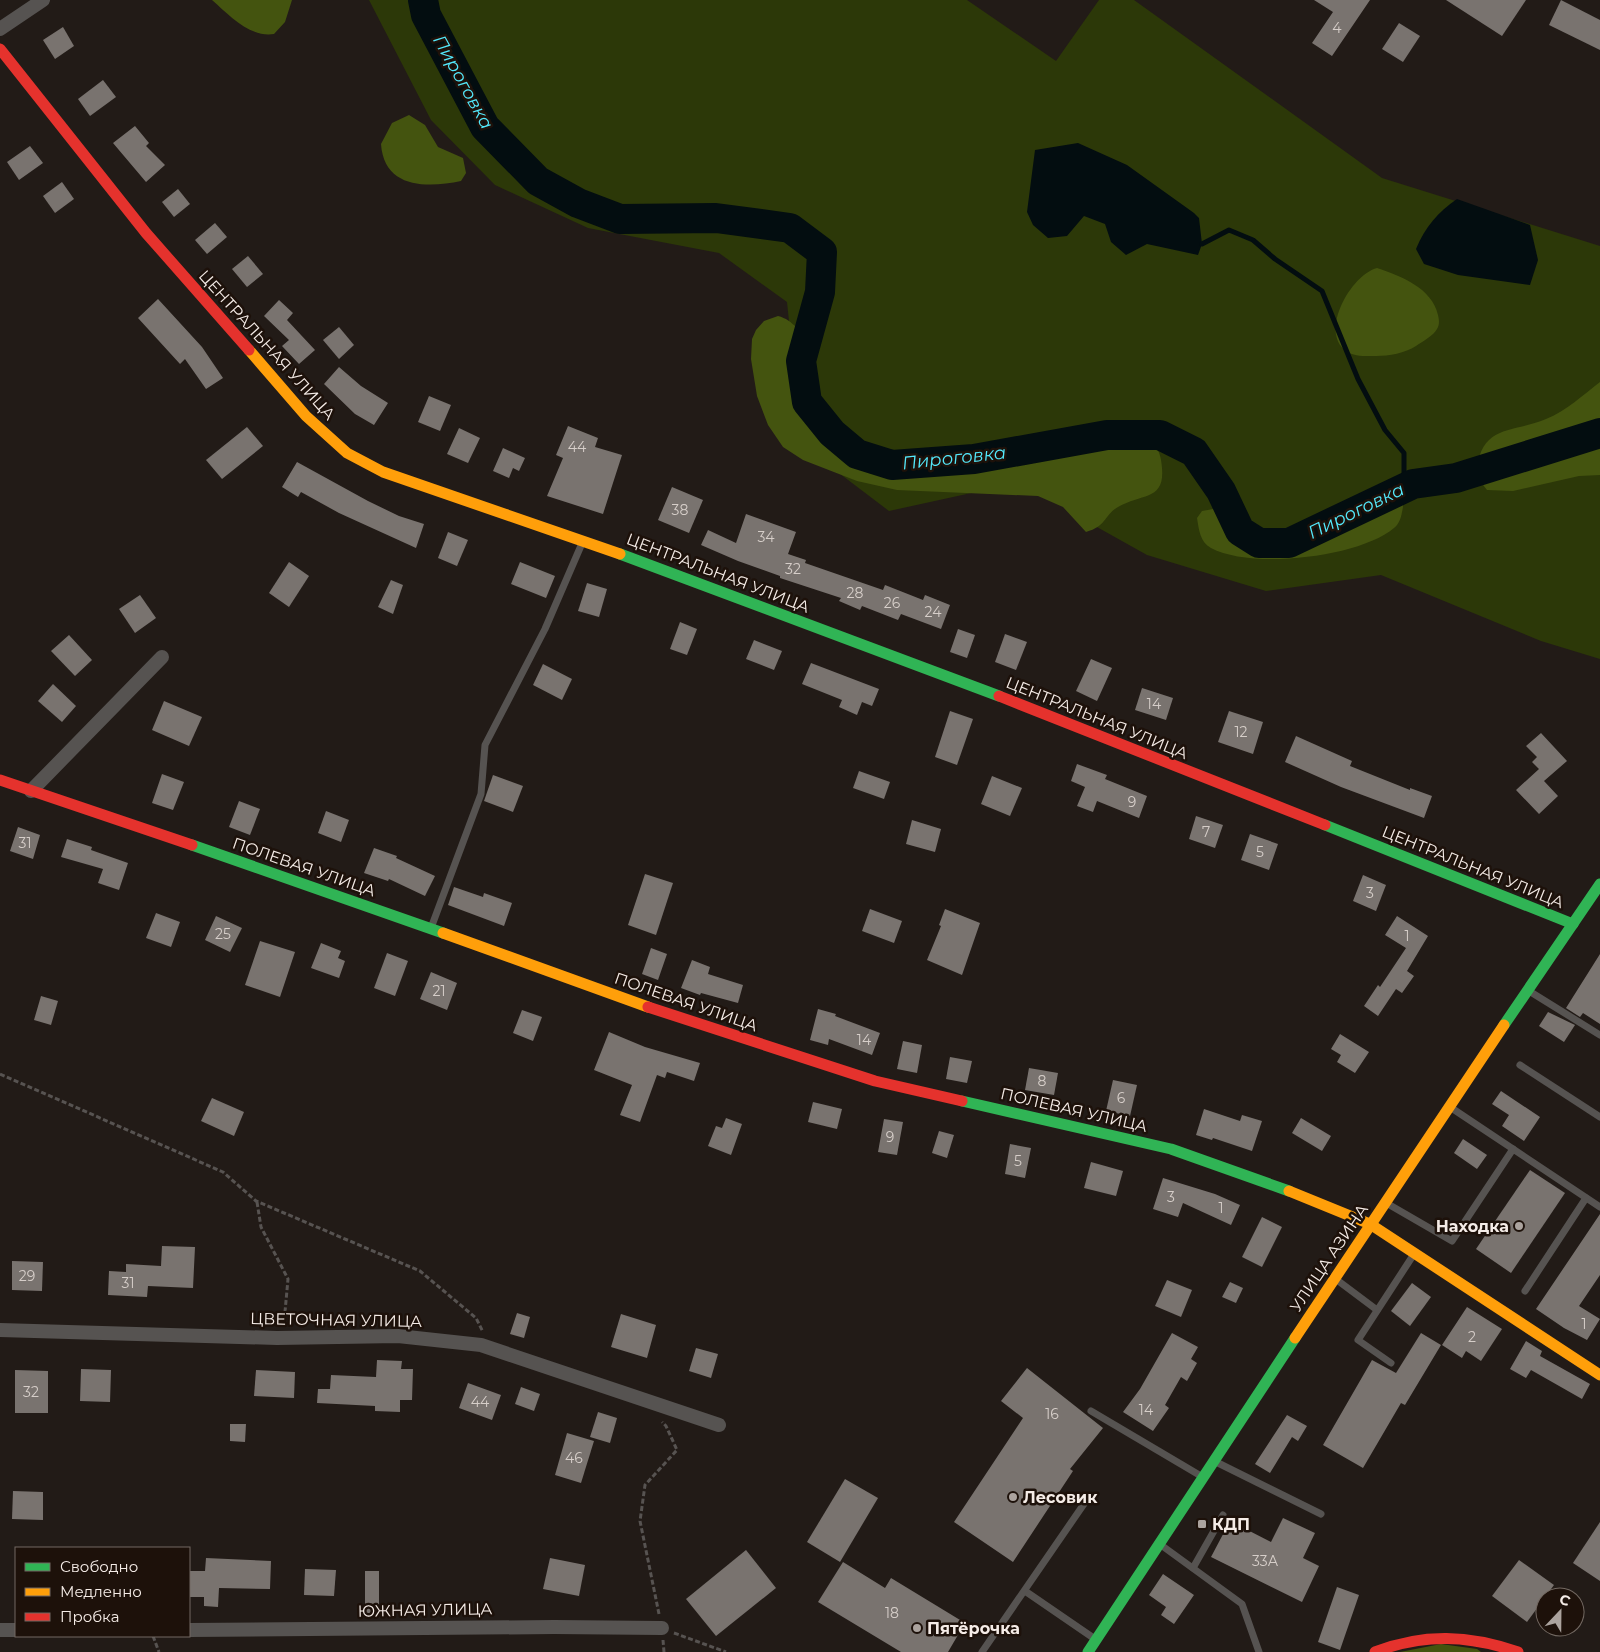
<svg xmlns="http://www.w3.org/2000/svg" width="1600" height="1652" font-family="Montserrat,sans-serif">
<style>
.green{fill:#2c3808}
.forest{fill:#44540f}
.water{fill:#030d10}
.lines{fill:none;stroke-linecap:round;stroke-linejoin:round}
.stream{stroke:#030d10;stroke-width:5}
.river{stroke:#030d10;stroke-width:30}
.building{fill:#79736f}
.path{stroke:#575351;stroke-width:3;stroke-dasharray:5 2.5;stroke-linecap:butt}
.lane{stroke:#565351;stroke-width:7}
.street{stroke:#565351;stroke-width:14}
.fast{stroke:#30b455;stroke-width:11}
.slow{stroke:#ff9f0a;stroke-width:11}
.jam{stroke:#e5322d;stroke-width:11}
.poi-dot{fill:#aba39e;stroke:#1d110a;stroke-width:2}
.labels{text-anchor:middle;dominant-baseline:central;stroke-width:5;stroke-linejoin:round;paint-order:stroke}
.number-label{font-size:14px;fill:#d6cec9}
.street-label{font-size:16px;fill:#f5ece7;stroke:#1d110a}
.poi-label{font-size:16px;font-weight:bold;fill:#f5ece7;stroke:#1d110a;text-anchor:start}
.water-label{font-size:18px;font-style:italic;fill:#53e9fc;stroke:#1d110a}
</style>
<rect width="100%" height="100%" fill="#221b17"/>
<polygon class="green" points="369,0 967,0 1056,61 1099,0 1134,0 1382,178 1600,246 1600,659 1541,641 1381,575 1266,591 1147,555 1079,517 1064,479 985,490 889,511 802,445 787,302 719,253 588,228 495,185 431,120"/>
<g class="forest">
<path d="M 212,0 L 292,0 L 285,22 L 274,34 C 250,38 229,15 212,0 Z"/>
<path d="M 409,115 L 425,125 L 438,147 L 463,158 L 466,173 L 461,181 C 428,188 384,189 381,144 L 392,123 Z"/>
<path d="M 1377,268 C 1401,276 1432,288 1438,315 C 1439,320 1440,324 1437,329 C 1434,335 1422,342 1416,346 C 1405,353 1389,356 1376,356 C 1367,356 1354,357 1346,351 C 1319,331 1351,275 1377,268 Z"/>
<path d="M 778,316 C 786,318 791,322 797,328 C 828,358 792,370 797,397 C 801,418 851,458 871,464 C 939,486 992,459 1058,448 C 1086,443 1116,444 1145,442 C 1156,445 1159,449 1161,460 C 1168,502 1144,492 1118,507 C 1104,515 1107,526 1086,532 L 1063,507 L 1038,496 L 897,490 L 857,481 L 803,460 L 783,447 L 768,425 L 757,396 L 751,359 L 752,339 L 756,330 L 764,321 Z"/>
<path d="M 1600,382 L 1600,475 L 1579,476 L 1513,491 L 1487,490 L 1476,476 C 1480,423 1510,434 1546,419 C 1566,411 1583,395 1600,382 Z"/>
<path d="M 1378,490 C 1393,491 1407,493 1402,512 C 1401,518 1399,524 1394,528 C 1360,557 1252,570 1211,548 C 1200,542 1199,530 1197,518 L 1202,511 L 1219,508 L 1234,515 L 1255,532 L 1272,536 L 1298,530 L 1343,503 Z"/>
<polygon points="1441,1644 1477,1649 1481,1652 1400,1652"/>
</g>
<g class="water">
<polygon points="1078,143 1127,165 1194,213 1199,218 1202,244 1198,255 1147,244 1126,255 1111,242 1105,224 1084,216 1067,236 1048,238 1033,225 1027,212 1035,150"/>
<path d="M 1457,199 L 1530,225 L 1538,260 L 1530,285 L 1458,275 L 1424,264 L 1416,249 C 1425,227 1438,212 1457,199 Z"/>
</g>
<g class="lines">
<polyline class="stream" points="1202,244 1229,230 1253,240 1275,259 1322,291 1358,379 1385,430 1404,453 1404,474 1413,484"/>
<polyline class="river" points="423,0 426,15 485,127 538,181 578,203 620,219 716,218 790,228 822,252 820,292 801,361 807,402 832,433 857,454 892,465 974,459 1107,435 1160,435 1194,452 1221,491 1240,531 1259,543 1289,543 1413,484 1456,478 1600,433"/>
</g>
<g class="building">
<polygon points="1314,0 1370,0 1332,56 1312,43 1333,12"/>
<polygon points="1446,0 1526,0 1502,36"/>
<polygon points="1561,0 1600,20 1600,50 1549,25"/>
<polygon points="1399,23 1420,36 1403,62 1382,49"/>
<polygon points="63,27 74,46 55,59 43,40"/>
<polygon points="103,80 116,97 90,116 78,99"/>
<polygon points="135,126 149,143 146,146 165,165 146,182 113,143"/>
<polygon points="30,146 43,163 19,180 7,162"/>
<polygon points="62,182 74,199 55,213 43,196"/>
<polygon points="178,189 190,204 174,217 162,202"/>
<polygon points="215,223 227,237 207,254 195,240"/>
<polygon points="248,256 263,274 247,287 232,269"/>
<polygon points="158,299 202,347 223,378 206,389 185,359 180,364 138,318"/>
<polygon points="279,300 293,313 287,320 315,350 299,364 282,346 289,340 264,316"/>
<polygon points="339,327 354,345 339,359 323,340"/>
<polygon points="339,367 361,386 388,403 374,425 355,414 324,384"/>
<polygon points="429,396 451,405 440,431 418,422"/>
<polygon points="568,426 598,438 595,447 622,455 603,514 547,496 563,458 556,455"/>
<polygon points="247,427 263,446 222,479 206,460"/>
<polygon points="459,428 480,438 468,463 447,454"/>
<polygon points="503,448 525,458 519,471 513,468 509,478 493,471"/>
<polygon points="297,462 368,501 399,516 424,524 416,548 339,513 301,492 298,497 282,487"/>
<polygon points="672,487 703,500 689,533 658,520"/>
<polygon points="746,514 796,532 788,554 806,560 805,563 883,590 885,585 923,600 925,595 950,605 941,629 901,614 898,620 862,606 860,610 839,601 841,598 780,578 780,576 738,561 701,545 708,530 736,543"/>
<polygon points="448,532 468,540 457,566 438,558"/>
<polygon points="289,562 309,576 289,607 269,593"/>
<polygon points="520,562 555,576 546,598 511,584"/>
<polygon points="391,580 403,585 393,614 378,607"/>
<polygon points="587,583 607,589 599,617 578,611"/>
<polygon points="140,595 156,618 135,633 119,609"/>
<polygon points="680,622 697,629 687,655 670,649"/>
<polygon points="958,629 975,635 967,658 950,652"/>
<polygon points="1005,634 1027,642 1016,670 995,662"/>
<polygon points="69,635 92,660 75,676 51,651"/>
<polygon points="754,640 782,651 774,670 746,659"/>
<polygon points="1091,659 1112,668 1097,701 1076,691"/>
<polygon points="811,663 879,689 872,706 862,702 857,715 839,707 842,700 802,684"/>
<polygon points="543,664 572,679 562,700 533,685"/>
<polygon points="53,684 76,706 62,722 38,701"/>
<polygon points="1142,688 1173,698 1166,720 1135,710"/>
<polygon points="164,701 202,717 189,746 152,730"/>
<polygon points="950,711 973,719 957,765 935,757"/>
<polygon points="1229,711 1263,722 1253,754 1218,742"/>
<polygon points="1541,733 1567,761 1544,781 1558,796 1539,814 1516,790 1539,769 1532,762 1537,757 1526,746"/>
<polygon points="1296,736 1352,761 1350,766 1410,790 1410,788 1432,796 1424,818 1341,787 1285,762"/>
<polygon points="1077,764 1107,775 1105,779 1147,796 1139,818 1097,801 1093,812 1077,806 1085,787 1071,781"/>
<polygon points="859,771 890,782 884,799 853,788"/>
<polygon points="162,774 184,782 173,810 152,803"/>
<polygon points="493,775 523,786 513,812 484,801"/>
<polygon points="992,776 1022,788 1010,816 981,804"/>
<polygon points="239,801 260,809 250,835 229,827"/>
<polygon points="326,811 349,820 341,842 318,833"/>
<polygon points="1196,816 1223,825 1215,848 1189,839"/>
<polygon points="912,820 941,829 935,852 906,844"/>
<polygon points="18,827 40,835 33,859 10,851"/>
<polygon points="1250,834 1278,844 1269,870 1241,860"/>
<polygon points="67,839 92,847 91,850 128,863 119,890 98,883 103,869 61,857"/>
<polygon points="374,848 397,856 396,858 435,876 425,896 389,879 388,881 364,873"/>
<polygon points="645,874 673,883 656,935 628,925"/>
<polygon points="1363,875 1386,885 1376,911 1353,901"/>
<polygon points="454,887 483,897 484,893 512,903 504,926 448,905"/>
<polygon points="870,909 902,921 894,943 862,931"/>
<polygon points="945,909 980,923 962,975 927,960 941,926 939,925"/>
<polygon points="156,913 180,922 171,947 146,938"/>
<polygon points="216,916 242,928 230,952 205,940"/>
<polygon points="1397,916 1428,936 1407,971 1414,976 1402,993 1396,989 1378,1016 1364,1006 1378,985 1380,987 1406,948 1385,935"/>
<polygon points="260,941 295,952 280,997 245,985"/>
<polygon points="321,943 341,951 338,958 345,961 339,978 311,968"/>
<polygon points="651,948 667,954 658,980 642,974"/>
<polygon points="387,953 408,961 395,996 374,988"/>
<polygon points="1600,954 1600,1024 1583,1013 1580,1017 1566,1008"/>
<polygon points="692,960 710,967 708,974 743,985 738,1003 701,993 700,995 681,988"/>
<polygon points="431,972 457,983 447,1010 420,999"/>
<polygon points="41,996 58,1001 51,1025 34,1020"/>
<polygon points="818,1009 836,1014 835,1016 880,1033 872,1055 829,1039 828,1045 810,1040"/>
<polygon points="522,1010 542,1017 533,1041 513,1033"/>
<polygon points="1548,1012 1575,1025 1564,1042 1539,1026"/>
<polygon points="609,1032 645,1047 700,1063 694,1081 667,1072 665,1078 657,1075 640,1122 620,1115 632,1085 594,1070"/>
<polygon points="1340,1034 1369,1052 1355,1073 1337,1062 1341,1055 1331,1049"/>
<polygon points="903,1041 922,1045 917,1073 897,1069"/>
<polygon points="950,1057 972,1061 967,1083 946,1079"/>
<polygon points="1029,1068 1058,1073 1054,1095 1025,1090"/>
<polygon points="1113,1080 1137,1085 1130,1116 1106,1111"/>
<polygon points="1501,1091 1540,1117 1524,1141 1502,1126 1509,1115 1492,1104"/>
<polygon points="212,1098 244,1112 234,1136 201,1121"/>
<polygon points="813,1102 842,1109 837,1129 808,1122"/>
<polygon points="1204,1109 1240,1121 1242,1115 1262,1121 1252,1151 1213,1138 1212,1140 1196,1135"/>
<polygon points="726,1118 742,1124 731,1155 708,1146 716,1126 722,1128"/>
<polygon points="1301,1118 1331,1136 1322,1151 1292,1133"/>
<polygon points="884,1119 903,1122 897,1155 878,1152"/>
<polygon points="939,1131 954,1135 947,1158 932,1153"/>
<polygon points="1463,1139 1487,1155 1477,1169 1454,1153"/>
<polygon points="1010,1144 1031,1148 1025,1178 1005,1174"/>
<polygon points="1091,1162 1123,1171 1116,1196 1084,1188"/>
<polygon points="1530,1170 1565,1193 1511,1273 1476,1249"/>
<polygon points="1163,1178 1215,1194 1240,1205 1231,1225 1183,1203 1178,1217 1153,1209"/>
<polygon points="1600,1214 1600,1275 1579,1306 1600,1319 1587,1340 1564,1328 1536,1309"/>
<polygon points="1262,1217 1282,1227 1262,1267 1242,1257"/>
<polygon points="162,1246 195,1247 193,1288 148,1286 147,1297 108,1295 109,1271 126,1272 126,1264 161,1266"/>
<polygon points="12,1261 43,1262 42,1291 12,1290"/>
<polygon points="1167,1280 1192,1290 1181,1317 1155,1306"/>
<polygon points="1230,1282 1243,1288 1236,1303 1222,1297"/>
<polygon points="1412,1283 1431,1297 1410,1326 1391,1311"/>
<polygon points="1467,1307 1502,1329 1481,1361 1466,1351 1462,1358 1442,1345"/>
<polygon points="517,1313 530,1317 524,1338 510,1334"/>
<polygon points="621,1314 656,1325 647,1358 611,1347"/>
<polygon points="1172,1333 1198,1347 1191,1359 1197,1363 1187,1381 1181,1377 1165,1405 1169,1408 1153,1431 1123,1412 1140,1389"/>
<polygon points="1421,1333 1441,1345 1405,1405 1401,1403 1363,1468 1323,1445 1372,1360 1396,1373"/>
<polygon points="1526,1341 1542,1351 1540,1356 1590,1384 1582,1399 1531,1370 1526,1378 1510,1369"/>
<polygon points="696,1348 718,1354 711,1378 689,1371"/>
<polygon points="377,1360 402,1361 401,1369 413,1369 412,1400 400,1400 400,1412 375,1411 375,1406 317,1403 318,1389 330,1389 331,1375 376,1377"/>
<polygon points="1027,1368 1103,1428 1070,1469 1073,1471 1013,1562 954,1522 1023,1418 1001,1401"/>
<polygon points="81,1369 111,1370 110,1402 80,1401"/>
<polygon points="15,1370 48,1371 48,1413 15,1413"/>
<polygon points="256,1370 295,1372 294,1398 254,1396"/>
<polygon points="468,1383 501,1395 492,1420 459,1408"/>
<polygon points="521,1387 540,1394 534,1411 515,1404"/>
<polygon points="598,1412 617,1418 610,1443 590,1437"/>
<polygon points="1287,1415 1307,1426 1298,1441 1292,1437 1270,1473 1255,1464"/>
<polygon points="230,1424 246,1424 245,1442 230,1441"/>
<polygon points="567,1433 594,1441 581,1483 555,1475"/>
<polygon points="845,1479 878,1498 840,1562 807,1542"/>
<polygon points="13,1491 43,1492 43,1520 12,1519"/>
<polygon points="1283,1518 1315,1533 1303,1558 1319,1566 1302,1602 1211,1557 1230,1521 1271,1542"/>
<polygon points="1600,1522 1600,1581 1573,1563"/>
<polygon points="746,1550 776,1588 716,1636 686,1599"/>
<polygon points="206,1558 271,1561 270,1589 219,1588 218,1607 204,1606 204,1597 189,1597 189,1571 205,1571"/>
<polygon points="550,1558 585,1565 579,1596 543,1589"/>
<polygon points="1519,1560 1554,1585 1527,1622 1492,1596"/>
<polygon points="843,1562 885,1588 891,1578 965,1623 948,1652 901,1652 818,1602"/>
<polygon points="305,1569 336,1570 334,1596 304,1595"/>
<rect x="365" y="1571" width="14" height="45"/>
<polygon points="1163,1574 1194,1595 1174,1624 1161,1615 1166,1607 1149,1595"/>
<polygon points="1337,1587 1359,1595 1340,1650 1318,1642"/>
</g>
<g class="lines">
<g class="path">
<polyline points="0,1074 223,1172 256,1201 420,1271 476,1318 483,1332"/>
<polyline points="257,1202 261,1227 288,1279 284,1323"/>
<polyline points="659,1614 640,1521 645,1485 677,1450 666,1426 662,1422"/>
<polyline points="674,1633 726,1652"/>
<polyline points="153,1636 159,1652"/>
<polyline points="663,1640 664,1652"/>
</g>
<g class="lane">
<polyline points="431,928 481,794 485,745 545,629 583,541"/>
<polyline points="1529,991 1600,1035"/>
<polyline points="1520,1065 1600,1117"/>
<polyline points="1450,1107 1600,1207"/>
<polyline points="1388,1204 1452,1241 1513,1149"/>
<polyline points="1337,1280 1377,1310"/>
<polyline points="1525,1291 1586,1198"/>
<polyline points="1391,1363 1358,1340 1414,1254"/>
<polyline points="1091,1411 1201,1476"/>
<polyline points="1216,1462 1321,1514"/>
<polyline points="1161,1545 1242,1604 1259,1652"/>
<polyline points="1193,1568 1223,1515"/>
<polyline points="1025,1591 1095,1639"/>
<polyline points="982,1652 1086,1501"/>
</g>
<g class="street">
<polyline points="0,29 43,0"/>
<polyline points="31,791 162,657"/>
<polyline points="0,1330 277,1338 398,1336 481,1345 719,1425"/>
<polyline points="0,1630 16,1630"/>
<polyline points="189,1630 554,1627 662,1628"/>
</g>
<g class="fast">
<polyline points="620,554 999,696"/>
<polyline points="1325,825 1573,924"/>
<polyline points="192,845 443,933"/>
<polyline points="1504,1025 1600,884"/>
<polyline points="962,1101 1171,1149 1289,1191"/>
<polyline points="1088,1652 1295,1338"/>
</g>
<g class="slow">
<polyline points="249,350 306,416 347,453 383,472 620,554"/>
<polyline points="443,933 648,1007"/>
<polyline points="1289,1191 1370,1224 1600,1375"/>
<polyline points="1295,1338 1504,1025"/>
</g>
<g class="jam">
<polyline points="0,49 146,233 249,350"/>
<polyline points="999,696 1325,825"/>
<polyline points="0,780 192,845"/>
<polyline points="648,1007 875,1081 962,1101"/>
<path d="M 1375,1652 C 1424,1633 1469,1635 1518,1652"/>
</g>
</g>
<g class="poi-dot">
<circle cx="1519" cy="1226" r="5"/>
<circle cx="1013" cy="1497" r="5"/>
<rect x="1197" y="1519" width="10" height="10" rx="2.5"/>
<circle cx="917" cy="1628" r="5"/>
</g>
<g class="labels">
<g class="number-label">
<text x="1337" y="28">4</text>
<text x="577" y="447">44</text>
<text x="680" y="510">38</text>
<text x="766" y="537">34</text>
<text x="793" y="569">32</text>
<text x="855" y="593">28</text>
<text x="892" y="603">26</text>
<text x="933" y="612">24</text>
<text x="1154" y="704">14</text>
<text x="1241" y="732">12</text>
<text x="1132" y="802">9</text>
<text x="1206" y="832">7</text>
<text x="25" y="843">31</text>
<text x="1260" y="852">5</text>
<text x="1370" y="893">3</text>
<text x="223" y="934">25</text>
<text x="1407" y="936">1</text>
<text x="439" y="991">21</text>
<text x="864" y="1040">14</text>
<text x="1042" y="1081">8</text>
<text x="1121" y="1098">6</text>
<text x="890" y="1137">9</text>
<text x="1018" y="1161">5</text>
<text x="1171" y="1197">3</text>
<text x="1221" y="1208">1</text>
<text x="27" y="1276">29</text>
<text x="128" y="1283">31</text>
<text x="1584" y="1324">1</text>
<text x="1472" y="1337">2</text>
<text x="31" y="1392">32</text>
<text x="480" y="1402">44</text>
<text x="1146" y="1410">14</text>
<text x="1052" y="1414">16</text>
<text x="574" y="1458">46</text>
<text x="1265" y="1561">33А</text>
<text x="892" y="1613">18</text>
</g>
<g class="street-label">
<text transform="translate(267 345) rotate(48)">ЦЕНТРАЛЬНАЯ УЛИЦА</text>
<text transform="translate(718 573) rotate(21)">ЦЕНТРАЛЬНАЯ УЛИЦА</text>
<text transform="translate(1097 718) rotate(22)">ЦЕНТРАЛЬНАЯ УЛИЦА</text>
<text transform="translate(304 867) rotate(19)">ПОЛЕВАЯ УЛИЦА</text>
<text transform="translate(1473 867) rotate(22)">ЦЕНТРАЛЬНАЯ УЛИЦА</text>
<text transform="translate(686 1002) rotate(19)">ПОЛЕВАЯ УЛИЦА</text>
<text transform="translate(1074 1110) rotate(13)">ПОЛЕВАЯ УЛИЦА</text>
<text transform="translate(1329 1258) rotate(-56)">УЛИЦА АЗИНА</text>
<text transform="translate(336 1320) rotate(1)">ЦВЕТОЧНАЯ УЛИЦА</text>
<text transform="translate(425 1610) rotate(-1)">ЮЖНАЯ УЛИЦА</text>
</g>
<g class="poi-label">
<text x="1509" y="1226" text-anchor="end">Находка</text>
<text x="1023" y="1497">Лесовик</text>
<text x="1212" y="1524">КДП</text>
<text x="927" y="1628">Пятёрочка</text>
</g>
<g class="water-label">
<text transform="translate(463 82) rotate(61)">Пироговка</text>
<text transform="translate(954 458) rotate(-6)">Пироговка</text>
<text transform="translate(1356 511) rotate(-26)">Пироговка</text>
</g>
</g>
<rect x="15" y="1547" width="175" height="90" fill="#1d110a" stroke="#736962"/>
<rect x="25" y="1563" width="25" height="8" fill="#30b455" stroke="#736962"/>
<text x="60" y="1572" font-size="15" fill="#f5ece7">Свободно</text>
<rect x="25" y="1588" width="25" height="8" fill="#ff9f0a" stroke="#736962"/>
<text x="60" y="1597" font-size="15" fill="#f5ece7">Медленно</text>
<rect x="25" y="1613" width="25" height="8" fill="#e5322d" stroke="#736962"/>
<text x="60" y="1622" font-size="15" fill="#f5ece7">Пробка</text>
<g transform="translate(1560 1612) rotate(22)"><circle r="24" fill="#1d110a" stroke="#736962"/>
<path d="M0-4L9 19L0 12L-9 19Z" fill="#aba39e"/>
<text y="-8" font-size="14" font-weight="bold" text-anchor="middle" fill="#f5ece7">С</text>
</g>
</svg>
